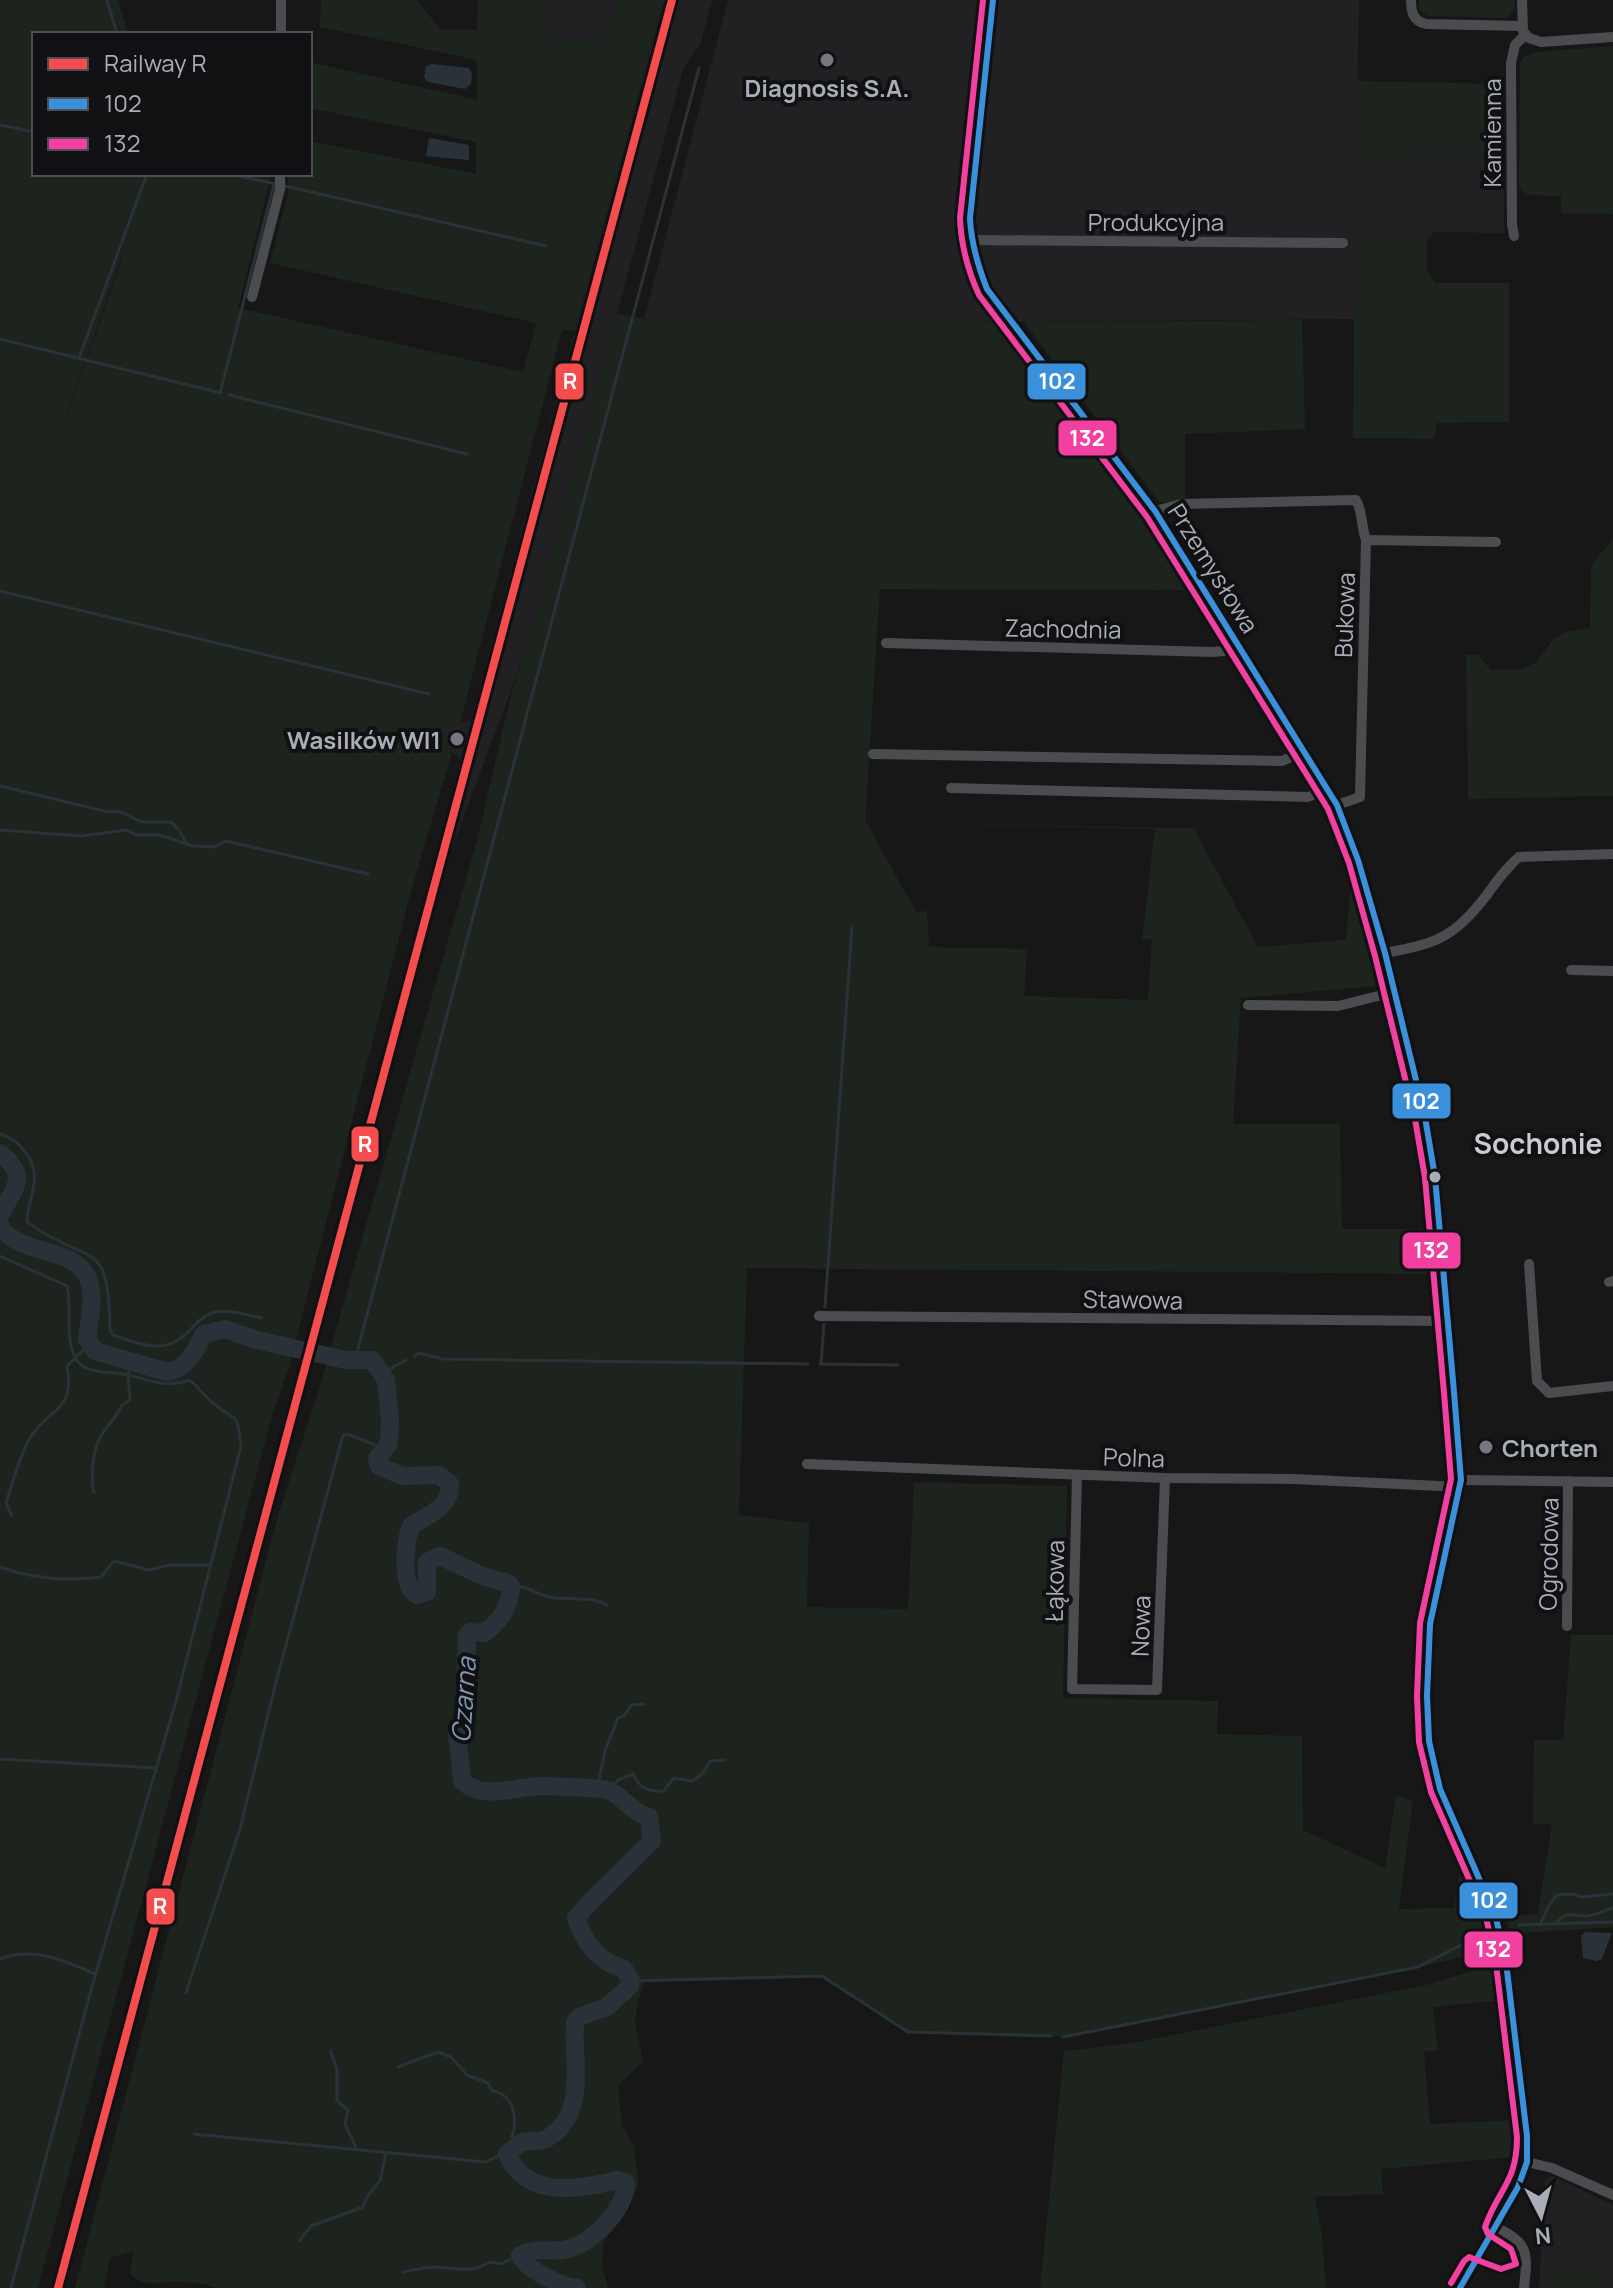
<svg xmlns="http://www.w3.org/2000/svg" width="1613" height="2288" font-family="Manrope,sans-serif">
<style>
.built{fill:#212123}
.green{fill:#1d241e;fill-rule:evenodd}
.water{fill:#2a3239}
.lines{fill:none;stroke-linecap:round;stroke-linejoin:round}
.stream{stroke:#2a3239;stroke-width:3}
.river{stroke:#2a3239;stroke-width:18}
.street{stroke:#4b4c50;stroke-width:10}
.bus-1-casing{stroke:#111113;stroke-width:12}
.bus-2-casing{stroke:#111113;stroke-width:12}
.bus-1{stroke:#3a90db;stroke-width:6}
.bus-2{stroke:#f240a1;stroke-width:6}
.rail-1-casing{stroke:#111113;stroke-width:14}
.rail-1{stroke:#f54d4d;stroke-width:8}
.poi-dot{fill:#757880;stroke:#111113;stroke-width:3}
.bus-dot{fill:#a8adb8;stroke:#111113;stroke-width:3}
.labels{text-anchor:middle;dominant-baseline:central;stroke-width:8;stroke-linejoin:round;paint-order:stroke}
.poi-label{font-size:24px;font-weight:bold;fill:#a8adb8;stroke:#111113}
.street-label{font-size:24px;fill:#a8adb8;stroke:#111113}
.water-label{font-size:26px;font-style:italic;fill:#7f9bb3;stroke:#111113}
.quarter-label{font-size:28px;font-weight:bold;fill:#c9ccd4;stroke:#111113}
.line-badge{stroke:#111113;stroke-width:3}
.badge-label{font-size:22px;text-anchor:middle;font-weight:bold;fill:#fff}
</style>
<rect width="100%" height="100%" fill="#171717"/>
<g class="built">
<polygon points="546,0 618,0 604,41 545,41"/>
<polygon points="663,0 712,0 701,42 683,70 526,650 439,883 429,880 461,760 446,747 451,725 471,720"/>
<polygon points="728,0 1359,0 1356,156 1504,154 1504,233 1432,232 1431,237 1427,238 1358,237 1354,319 1000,322 644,319"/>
<polygon points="1553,2176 1613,2205 1613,2288 1539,2288 1545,2180"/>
</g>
<g class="green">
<path d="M 0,0 L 118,0 L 128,34 L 34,34 L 34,174 L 271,176 L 238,308 L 523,372 L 536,323 L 270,263 L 288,194 L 288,174 L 310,174 L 310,141 L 476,174 L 476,142 L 310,108 L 310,62 L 477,100 L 477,60 L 320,27 L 321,0 L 417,0 L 440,29 L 477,30 L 478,0 L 546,0 L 546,41 L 604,41 L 618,0 L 663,0 L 575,330 L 562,330 L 460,723 L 451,725 L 446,747 L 452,752 L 410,895 L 289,1367 L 272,1416 L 38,2288 L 0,2288 ZM 121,258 L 122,259 L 41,489 Z"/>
<polygon points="1419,0 1514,0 1514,10 1507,18 1427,16 1419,9"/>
<polygon points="1613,46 1613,214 1561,213 1561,196 1526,195 1519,187 1520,64 1523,58 1535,52"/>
<polygon points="1357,81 1505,84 1504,154 1356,156"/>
<polygon points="1357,237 1427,238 1427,270 1435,283 1509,283 1509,422 1436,423 1435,439 1353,438 1354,319"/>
<path d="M 617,313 L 644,319 L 1000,322 L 1141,508 L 1190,590 L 880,589 L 865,822 L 1337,831 L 1194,829 L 1258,947 L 1346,940 L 1351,880 L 1376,986 L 1241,998 L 1233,1124 L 1340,1124 L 1342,1229 L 1425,1229 L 1429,1274 L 747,1268 L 739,1515 L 809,1523 L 807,1607 L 908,1609 L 914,1482 L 1067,1486 L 1063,1698 L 1218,1701 L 1217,1734 L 1302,1736 L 1303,1830 L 1385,1868 L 1396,1795 L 1413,1801 L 1399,1909 L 1454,1908 L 1461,1866 L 1484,1918 L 1493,1950 L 1418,1967 L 1063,2037 L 908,2032 L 822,1976 L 645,1981 L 638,2002 L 635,2022 L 643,2062 L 618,2085 L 622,2125 L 634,2147 L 639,2183 L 633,2198 L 615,2220 L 603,2245 L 602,2267 L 608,2288 L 216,2288 C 203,2283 184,2281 171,2282 C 155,2283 142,2288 130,2273 L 133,2251 L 110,2258 L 104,2288 L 75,2288 L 277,1519 L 318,1392 L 477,840 L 511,695 L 526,650 ZM 866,822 L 1155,829 L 1142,940 L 1152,939 L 1148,1000 L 1024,996 L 1027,949 L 929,947 L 927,911 L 916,912 Z"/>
<polygon points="1302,320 1305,429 1185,434 1185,499 1160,503 1024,322"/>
<polygon points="1613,523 1613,796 1468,799 1466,655 1478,655 1491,670 1521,669 1535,663 1553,640 1565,632 1590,628 1591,565 1613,539"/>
<polygon points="1571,1635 1613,1635 1613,1927 1510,1934 1506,1918 1538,1913 1552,1824 1533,1824 1534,1740 1563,1740"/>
<polygon points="1497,1963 1501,2000 1433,2007 1438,2050 1424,2052 1430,2124 1515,2120 1515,2157 1381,2169 1383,2194 1315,2197 1322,2236 1326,2288 1040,2288 1064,2051 1132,2043 1430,1984"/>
<polygon points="1551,2266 1598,2271 1596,2288 1549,2288"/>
</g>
<g class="water">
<polygon points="432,64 469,68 472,73 471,84 465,89 428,82 424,78 426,66"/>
<polygon points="429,138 469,145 469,160 426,156"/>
<polygon points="1585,1932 1612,1933 1602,1959 1597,1961 1583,1958 1581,1936"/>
</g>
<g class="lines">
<g class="stream">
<polyline points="107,0 117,34"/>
<polyline points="0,125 34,132"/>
<polyline points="229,174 276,184"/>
<polyline points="285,186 546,246"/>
<polyline points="0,339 221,393"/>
<polyline points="79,358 147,174"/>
<polyline points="220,393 274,184"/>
<polyline points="229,395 467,454"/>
<polyline points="0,591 429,694"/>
<polyline points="0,786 108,812 118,811 142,822 171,822 179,830 187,844"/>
<polyline points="0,830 81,836 127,830 136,835 160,835 193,846 213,847 226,841 368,874"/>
<path d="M 0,1134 C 11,1137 20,1144 26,1153 C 44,1177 28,1197 27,1222 C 89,1268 109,1233 110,1330 L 113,1335 C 141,1345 166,1355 188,1332 C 195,1325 202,1316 212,1313 C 228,1308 246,1315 262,1318"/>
<path d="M 0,1256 L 67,1286 C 72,1308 65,1334 74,1355 C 82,1375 106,1371 123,1374 C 148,1379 165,1389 190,1380 C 199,1388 206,1397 214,1404 C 238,1424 237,1410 241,1446 L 176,1701 L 91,1990 L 11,2288"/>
<polyline points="825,1307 852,928"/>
<polyline points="414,1356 419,1353 443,1359 808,1364"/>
<polyline points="355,1360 699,68"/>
<polyline points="820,1364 898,1365"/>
<polyline points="821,1364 824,1324"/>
<polyline points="382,1373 406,1360"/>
<path d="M 94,1493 C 91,1478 92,1457 98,1442 C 104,1428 115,1420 122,1405 L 130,1400 L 128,1376 L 131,1360"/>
<path d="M 12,1516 L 6,1503 C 13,1482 19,1457 30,1438 C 51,1405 75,1413 67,1366 L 88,1345"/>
<path d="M 0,1567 C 32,1579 68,1581 101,1577 L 114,1561 L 149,1570 L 170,1565 L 211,1565"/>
<path d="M 511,1586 C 526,1585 534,1593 549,1597 C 569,1601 588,1595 607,1605"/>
<polyline points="0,1759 156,1768"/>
<polyline points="597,1789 605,1751 618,1718 625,1715 631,1705 644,1704"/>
<path d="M 610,1792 L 618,1780 L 633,1774 C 640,1788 648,1792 663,1791 L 674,1778 L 693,1781 L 703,1773 L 710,1761 L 725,1760"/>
<path d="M 1555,1924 C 1570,1909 1569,1916 1586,1916 C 1594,1916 1605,1910 1613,1908"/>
<polyline points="1519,1925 1613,1922"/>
<polyline points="1540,1925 1549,1905 1557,1895 1571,1894 1583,1897 1613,1894"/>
<path d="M 0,1959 C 33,1946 65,1961 95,1974"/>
<polyline points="631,1981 822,1976 908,2032 1051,2036"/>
<polyline points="186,1993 240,1829 276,1682 343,1435 348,1434 385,1449"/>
<polyline points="1063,2037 1418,1967 1481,1935"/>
<polyline points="331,2052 337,2070 337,2101 348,2110 345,2124 357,2150"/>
<path d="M 398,2067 L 438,2052 L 451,2057 L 467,2075 L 488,2083 L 491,2090 C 514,2095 518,2117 512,2137 L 520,2143"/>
<polyline points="194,2134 485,2162 509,2151"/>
<polyline points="299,2241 311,2226 363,2207 367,2197 380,2181 386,2152"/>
<path d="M 403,2272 C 414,2270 425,2267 436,2267 C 454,2268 473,2274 489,2262 L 500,2264 L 520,2255"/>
</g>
<g class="river">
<path d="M 0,1153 C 31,1178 13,1188 0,1216"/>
<path d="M 0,1226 C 21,1259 79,1243 90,1284 C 94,1301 89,1322 87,1339 L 95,1351 L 167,1372 C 189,1368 194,1351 204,1334 L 225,1329 L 257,1340 L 346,1360 L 372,1360 L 386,1380 L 390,1420 L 389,1443 L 377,1459 L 379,1466 L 402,1476 L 439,1475 L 450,1484 C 451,1508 427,1515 411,1526 C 405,1542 400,1585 417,1595 L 427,1592 L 427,1562 L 439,1556 C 461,1564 483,1580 506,1582 L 511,1586 C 511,1605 499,1623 484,1633 L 470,1632 L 467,1635 L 465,1720 L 457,1732 L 462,1781 C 484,1801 514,1787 540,1786 C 547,1786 605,1788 608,1790 C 623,1796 631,1812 649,1817 L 652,1841 L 589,1903 L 576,1918 C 584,1943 599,1962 624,1969 L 631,1981 L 630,1986 L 607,2007 L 579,2017 L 575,2022 C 572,2060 589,2115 546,2139 C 538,2143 528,2139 521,2143 C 517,2145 511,2151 507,2154 C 527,2200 579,2189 618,2180 L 626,2183 C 624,2211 592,2245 563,2250 C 545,2252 539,2247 520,2255 C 526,2270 561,2286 577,2288"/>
</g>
<g class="street">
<path d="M 993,0 L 970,218 C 970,244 977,264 987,289 L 1155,511 L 1337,805 L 1358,860 L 1385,953 L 1425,1117 L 1435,1177 L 1454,1392 L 1461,1480 L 1430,1624 L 1427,1696 L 1429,1741 L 1440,1789 L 1495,1915 L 1505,1954 L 1527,2136 L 1527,2162 L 1518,2187 L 1460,2288"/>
<path d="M 1411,0 C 1411,12 1413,21 1426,24 L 1522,26"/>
<polyline points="1522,0 1523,31 1529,38 1541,42 1613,37"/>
<polyline points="281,34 281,0"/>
<polyline points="1514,236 1512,224 1511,63 1515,45 1525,35"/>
<polyline points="970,240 1343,243"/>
<polyline points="252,297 280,189 280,174"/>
<path d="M 1155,511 L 1181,504 L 1356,500 C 1363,512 1361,527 1366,540"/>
<polyline points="886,643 1212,652 1224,651 1238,644"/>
<polyline points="873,754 1282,761 1305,751"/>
<polyline points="951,788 1308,797 1327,789"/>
<polyline points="1337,805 1360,797 1366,540 1496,542"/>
<path d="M 1385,953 C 1435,944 1454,938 1486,896 C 1496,882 1506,868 1519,857 L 1613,854"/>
<polyline points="1571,970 1613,971"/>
<polyline points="1248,1005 1338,1006 1394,992"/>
<polyline points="1529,1264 1537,1381 1549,1393 1613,1386"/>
<polyline points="1609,1282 1613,1281"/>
<polyline points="819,1316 1448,1321"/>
<polyline points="807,1464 1165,1478 1294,1479 1460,1487"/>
<polyline points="1077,1475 1072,1689 1157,1690 1165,1478"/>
<polyline points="1461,1480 1613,1482"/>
<polyline points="1567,1626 1568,1481"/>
<polyline points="1527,2162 1552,2168 1613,2195"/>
<path d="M 1495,2227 C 1529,2243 1528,2252 1524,2288"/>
</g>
<g class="bus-1-casing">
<path id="bus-1" d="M 993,0 L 970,218 C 971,243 978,266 987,289 L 1155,511 L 1337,805 L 1358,860 L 1385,953 L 1425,1117 L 1435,1177 L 1454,1392 L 1461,1480 L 1430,1624 L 1427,1696 L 1429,1741 L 1440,1789 L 1495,1915 L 1505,1954 L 1527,2136 L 1527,2162 L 1518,2187 L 1460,2288"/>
</g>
<g class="bus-2-casing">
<path id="bus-2" d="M 983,0 L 960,218 C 961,245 968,271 979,295 L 1147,517 L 1328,809 L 1349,863 L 1375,956 L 1415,1119 L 1425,1178 L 1444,1393 L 1451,1479 L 1420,1623 L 1417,1696 L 1419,1742 L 1431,1792 L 1486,1918 L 1495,1956 L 1517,2137 C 1517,2183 1498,2189 1485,2227 L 1488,2234 L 1511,2249 L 1516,2264 L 1501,2269 L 1469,2257 L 1464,2261 L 1451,2283"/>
</g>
<use href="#bus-1" class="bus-1"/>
<use href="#bus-2" class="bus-2"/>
<g class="rail-1-casing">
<polyline id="rail-1" points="58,2288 672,0"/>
</g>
<use href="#rail-1" class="rail-1"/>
</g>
<g class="poi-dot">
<circle cx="827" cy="60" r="8"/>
<circle cx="457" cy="739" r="8"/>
<circle cx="1486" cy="1447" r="8"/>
</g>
<circle class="bus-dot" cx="1435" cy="1177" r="7"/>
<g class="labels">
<g class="poi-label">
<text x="827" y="87">Diagnosis S.A.</text>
<text x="441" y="739" text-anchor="end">Wasilków Wl1</text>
<text x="1502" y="1447" text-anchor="start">Chorten</text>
</g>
<g class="street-label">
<text transform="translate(1491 133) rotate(-90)">Kamienna</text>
<text x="1156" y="221">Produkcyjna</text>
<text transform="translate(1214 568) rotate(58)">Przemysłowa</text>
<text transform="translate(1344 615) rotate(-88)">Bukowa</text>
<text transform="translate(1063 628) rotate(1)">Zachodnia</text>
<text transform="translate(1133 1299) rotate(1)">Stawowa</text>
<text transform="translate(1134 1457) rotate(2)">Polna</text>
<text transform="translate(1548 1554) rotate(-89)">Ogrodowa</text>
<text transform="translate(1054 1581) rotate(-89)">Łąkowa</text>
<text transform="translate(1140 1626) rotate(-88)">Nowa</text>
</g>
<g class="water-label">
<text transform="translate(463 1700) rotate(-86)">Czarna</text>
</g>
<g class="quarter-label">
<text x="1538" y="1143">Sochonie</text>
</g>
</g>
<g class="line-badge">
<rect x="1026" y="362" width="61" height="39" rx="8" fill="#3a90db"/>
<rect x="554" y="362" width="31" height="39" rx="8" fill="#f54d4d"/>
<rect x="1057" y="419" width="61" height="38" rx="8" fill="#f240a1"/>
<rect x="1391" y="1082" width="61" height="38" rx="8" fill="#3a90db"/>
<rect x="350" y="1125" width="30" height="38" rx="8" fill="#f54d4d"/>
<rect x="1401" y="1231" width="61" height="39" rx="8" fill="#f240a1"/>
<rect x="1458" y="1881" width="61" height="39" rx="8" fill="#3a90db"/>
<rect x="145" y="1887" width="31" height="39" rx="8" fill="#f54d4d"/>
<rect x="1463" y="1930" width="61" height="39" rx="8" fill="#f240a1"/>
</g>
<g class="badge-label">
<text x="1057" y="389">102</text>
<text x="570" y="389">R</text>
<text x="1087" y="446">132</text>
<text x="1421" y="1109">102</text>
<text x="365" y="1152">R</text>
<text x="1431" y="1258">132</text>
<text x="1489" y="1908">102</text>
<text x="160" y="1914">R</text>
<text x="1493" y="1957">132</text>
</g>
<rect x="32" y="32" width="280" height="144" fill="#111113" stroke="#4d4f55" stroke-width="2"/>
<rect x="48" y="58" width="40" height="12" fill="#f54d4d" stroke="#4d4f55" stroke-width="2"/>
<text x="104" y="72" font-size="24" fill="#a8adb8">Railway R</text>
<rect x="48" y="98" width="40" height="12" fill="#3a90db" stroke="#4d4f55" stroke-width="2"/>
<text x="104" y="112" font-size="24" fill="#a8adb8">102</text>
<rect x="48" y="138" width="40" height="12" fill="#f240a1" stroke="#4d4f55" stroke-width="2"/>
<text x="104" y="152" font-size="24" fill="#a8adb8">132</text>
<g transform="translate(1541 2216) rotate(174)" stroke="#111113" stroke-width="6" paint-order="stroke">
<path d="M0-6L14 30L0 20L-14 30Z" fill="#a8adb8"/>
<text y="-12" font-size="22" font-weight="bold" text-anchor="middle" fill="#a8adb8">N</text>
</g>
</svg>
